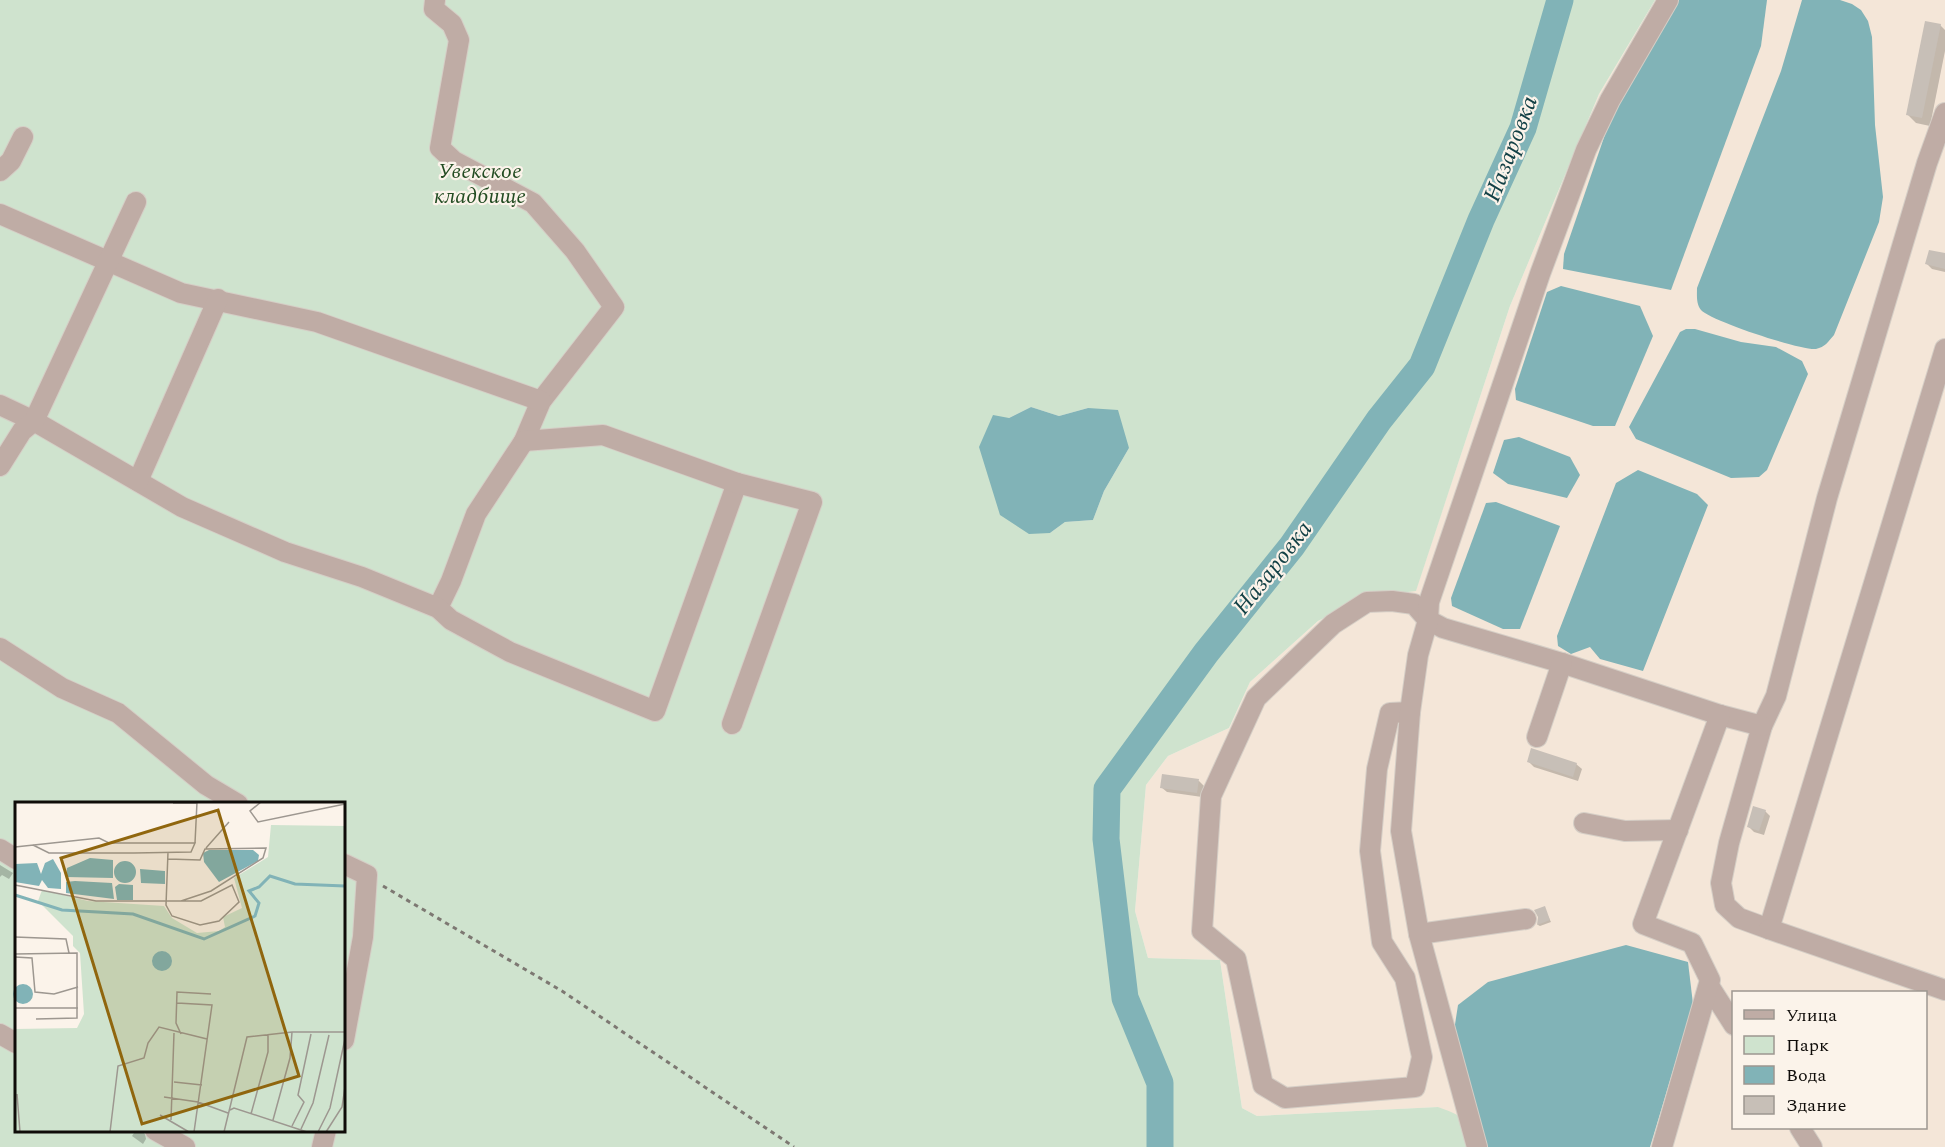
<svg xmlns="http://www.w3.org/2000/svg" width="1945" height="1147" font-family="Spectral,serif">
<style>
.built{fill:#f4e6d8;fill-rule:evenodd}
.green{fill:#cfe3ce;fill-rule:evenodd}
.water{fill:#81b3b7}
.shadow{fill:#0003}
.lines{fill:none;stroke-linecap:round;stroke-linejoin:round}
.river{stroke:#81b3b7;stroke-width:27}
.building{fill:#c7bfb7}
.minor-casing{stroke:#d5cec6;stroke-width:22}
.path{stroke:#7d7872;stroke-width:3;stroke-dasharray:4.5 4.5;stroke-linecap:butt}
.minor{stroke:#bfaca5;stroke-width:20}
.labels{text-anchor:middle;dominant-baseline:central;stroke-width:4.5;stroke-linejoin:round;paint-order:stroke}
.park-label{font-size:22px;font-style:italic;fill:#234c22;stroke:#fbf3ea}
.water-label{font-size:24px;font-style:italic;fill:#134146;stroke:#fbf3ea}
.inset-river{fill:none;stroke:#81b3b7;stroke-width:3}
.inset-road{fill:none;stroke:#9d9790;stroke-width:1.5}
.view{fill:#90660e;fill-opacity:0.15;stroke:#90660e;stroke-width:3}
.inset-edge{fill:none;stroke:#0f0c09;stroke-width:3}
</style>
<rect width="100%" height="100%" fill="#fbf3ea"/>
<path class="built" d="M 1655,0 L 1945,0 L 1945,1147 L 1474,1147 L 1438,1107 L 1257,1116 L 1242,1108 L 1220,960 L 1148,958 L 1135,911 L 1146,785 L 1168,756 L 1229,728 L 1250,682 L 1318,621 L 1366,597 L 1416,590 L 1510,306 L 1599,94 ZM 1734,992 L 1926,992 L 1926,1128 L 1734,1128 Z"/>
<path class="green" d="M 0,0 L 1655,0 L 1599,94 L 1510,306 L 1416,591 L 1366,597 L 1318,621 L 1250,682 L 1229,728 L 1168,756 L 1146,785 L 1135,911 L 1148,958 L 1220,960 L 1242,1108 L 1257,1116 L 1438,1107 C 1464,1116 1468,1120 1474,1147 L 0,1147 ZM 1031,407 L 1059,416 L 1088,408 L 1129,448 L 1104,491 L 1093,520 L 1065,522 L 1050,533 L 1009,418 ZM 16,804 L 344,804 L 344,1130 L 16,1130 Z"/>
<g class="water">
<polygon points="1679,0 1767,0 1761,46 1671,290 1563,269 1564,254 1611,117"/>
<path d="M 1802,0 L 1840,0 L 1852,4 L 1861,10 L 1868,21 L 1872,37 L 1875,125 L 1883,197 L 1879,222 L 1834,335 C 1828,342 1825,347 1816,349 C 1802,351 1711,321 1701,310 C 1696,304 1697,295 1697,288 L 1781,71 Z"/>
<polygon points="1561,286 1640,306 1653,336 1615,426 1593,426 1516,400 1515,389 1547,292"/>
<polygon points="1686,329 1695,329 1741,342 1776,347 1802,361 1808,374 1767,470 1759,477 1731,478 1636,439 1629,427 1680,332"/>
<polygon points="1031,407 1059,416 1088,408 1118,410 1129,448 1104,491 1093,520 1065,522 1050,533 1029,534 1000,515 979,447 993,415 1009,418"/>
<polygon points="1519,437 1570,457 1580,475 1567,498 1508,484 1493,473 1504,440"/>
<polygon points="1638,470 1697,494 1708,505 1643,671 1600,659 1590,647 1571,654 1558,646 1557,636 1616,483"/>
<polygon points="1496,502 1560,526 1520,629 1503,629 1452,606 1451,598 1486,503"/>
<polygon points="1626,945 1688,962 1693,1004 1650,1147 1479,1147 1452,1044 1458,1005 1488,982"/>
</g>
<g class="shadow">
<polygon points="1940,25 1945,30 1945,51 1930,126 1916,123 1908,115"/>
<polygon points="1945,255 1945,272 1932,269 1927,264"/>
<polygon points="1528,761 1576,764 1582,769 1578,781 1534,767"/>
<polygon points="1199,781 1204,786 1202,797 1167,792 1161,787"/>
<polygon points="1765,811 1770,816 1764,835 1754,832 1748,826"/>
<polygon points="0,865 13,873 9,879 2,875 0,877"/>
<polygon points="1544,908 1551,922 1540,926 1538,925 1539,916"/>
<polygon points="136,1130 141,1130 145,1134 146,1139 143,1144 132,1136"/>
</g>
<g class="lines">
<polyline class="river" points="1160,1147 1160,1083 1125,998 1106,839 1107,789 1206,653 1292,546 1379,420 1422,366 1481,220 1523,128 1560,0"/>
</g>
<g class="building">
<polygon points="1925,21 1941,24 1922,118 1906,115"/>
<polygon points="1929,250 1945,253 1945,269 1925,264"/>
<polygon points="1531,748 1577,763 1573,777 1527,762"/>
<polygon points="1162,774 1199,779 1197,793 1160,788"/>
<polygon points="1753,806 1766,810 1759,831 1747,827"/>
<polygon points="1545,906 1550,920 1537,925 1538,917 1534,910"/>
</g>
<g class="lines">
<g class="minor-casing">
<g id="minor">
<polyline points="435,0 434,9 452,24 459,40 440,148 454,161 533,203 575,251 614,307 541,401 524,441 476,514 451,581 438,608"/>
<polyline points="1945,113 1927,163 1827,498 1776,696 1762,726 1729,843 1721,883 1725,905 1739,918 1769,929 1945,349"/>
<polyline points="0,171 11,161 23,137"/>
<polyline points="0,214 181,293 317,322 541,401"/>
<polyline points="0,405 34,421 182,507 285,552 362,577 438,608 451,620 510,652 655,711 737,483"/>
<polyline points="524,441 603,435 737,483 812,502 732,724"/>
<polyline points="0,466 22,431 34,421 136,202"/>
<polyline points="138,481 218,299"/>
<polyline points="0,648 62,688 118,713 206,785 238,804"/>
<polyline points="1410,712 1390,713 1377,769 1370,851 1382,942 1405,978 1422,1057 1415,1087 1285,1098 1263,1085 1236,959 1202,931 1211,796 1256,698 1333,624 1367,602 1392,601 1414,604 1428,620 1443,628 1562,663 1720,715 1762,726"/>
<polyline points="1537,737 1562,663"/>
<polyline points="1584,823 1625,831 1678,830"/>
<polyline points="0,849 16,859"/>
<polyline points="344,864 367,875 363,937 344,1040"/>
<polyline points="1769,929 1945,990"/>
<polyline points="1419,934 1526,919"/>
<polyline points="1709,986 1734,1025"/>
<polyline points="0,1034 16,1043"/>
<polyline points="1800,1128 1812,1147"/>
<polyline points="155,1130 185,1147"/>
<polyline points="322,1147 326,1130"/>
<polyline points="1477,1147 1419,934 1401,831 1410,712 1418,655 1428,620 1429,602 1540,274 1586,150 1610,100 1668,0"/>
<polyline points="1662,1147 1710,980 1692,943 1643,924 1720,715"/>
</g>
</g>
<polyline class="path" points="383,886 562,991 794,1147"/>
<use href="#minor" class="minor"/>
</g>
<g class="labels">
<g class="park-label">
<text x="480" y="171">Увекское<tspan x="480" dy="25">кладбище</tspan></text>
</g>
<g class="water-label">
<text transform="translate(1511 149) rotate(-69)">Назаровка</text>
<text transform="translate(1273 568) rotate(-52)">Назаровка</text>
</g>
</g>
<g transform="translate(15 802)">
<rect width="330" height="330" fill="#fbf3ea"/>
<path d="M 256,23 L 330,24 L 330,330 L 0,330 L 0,227 L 62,226 L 69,212 L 65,151 L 58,144 L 58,134 L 23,99 L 27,88 L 73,99 L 149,104 L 157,116 L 182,131 L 204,129 L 210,125 L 208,115 L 227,106 L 219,76 L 253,55 Z" fill="#cfe3ce"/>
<path d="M 194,48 L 238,48 L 244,53 L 243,59 L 204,80 L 189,60 L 188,51 ZM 75,56 L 98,58 L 98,76 L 51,75 L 52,66 ZM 38,57 L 46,71 L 46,87 L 33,86 L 27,78 L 24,84 L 0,80 L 0,62 L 22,61 L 26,72 L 30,61 ZM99 70a11 11 0 1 1 22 0a11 11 0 1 1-22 0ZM 125,67 L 150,69 L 150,82 L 126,81 ZM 60,79 L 97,81 L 99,97 L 51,91 L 51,80 ZM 104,82 L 118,83 L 118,98 L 102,98 L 100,85 ZM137 159a10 10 0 1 1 20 0a10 10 0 1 1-20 0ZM-2 192a10 10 0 1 1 20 0a10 10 0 1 1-20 0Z" fill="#81b3b7"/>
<path class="inset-river" d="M 0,93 L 47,108 L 118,112 L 189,137 L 240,114 L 244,101 L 234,89 L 244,85 L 255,74 L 280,82 L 330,84"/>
<path class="inset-road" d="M 246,0 L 235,9 L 243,20 L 330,2M 158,1 L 182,1M 180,41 L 182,0M 0,45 L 84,36 L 94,41 L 180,41 L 176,50 L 119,51 L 34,51 L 18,43M 191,46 L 214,20M 153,50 L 151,103 L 157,114 L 185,123 L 204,119 L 224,100 L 217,83 L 186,99 L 166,99M 0,83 L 81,99 L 166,99 L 196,89 L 248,56 L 251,46 L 190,47 L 185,58 L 153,57M 0,135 L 51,137 L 54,151M 0,152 L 62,151 L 62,216 L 21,217M 0,155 L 17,156 L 20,190 L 39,192 L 63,185M 162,201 L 197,203 L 179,330M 0,206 L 63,206M 166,232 L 161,221 L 162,190 L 196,192M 159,280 L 187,283M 2,292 L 5,330M 149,295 L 183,300 L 213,311M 215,308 L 219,306 L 292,330M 236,312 L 253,250 L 253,232M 145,313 L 174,330M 156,318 L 159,231M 258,318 L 275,256 L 277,230M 277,324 L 289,300 L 283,293 L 296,232M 286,327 L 298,301 L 314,233M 95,330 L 103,264 L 129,256 L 133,241 L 144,225 L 192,237M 209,330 L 232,235 L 277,230 L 330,230M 303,330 L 315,306 L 330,237M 311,330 L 327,305 L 330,285"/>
<path class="view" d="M 203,8 L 284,274 L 127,322 L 46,56 Z"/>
<rect width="330" height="330" class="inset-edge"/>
</g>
<rect x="1732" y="991" width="195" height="138" fill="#fbf3ea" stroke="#9d9790" stroke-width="1.5"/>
<rect x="1744" y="1010" width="30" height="9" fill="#bfaca5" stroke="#9d9790" stroke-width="1.5"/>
<text x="1786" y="1021" font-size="18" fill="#0f0c09">Улица</text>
<rect x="1744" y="1036" width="30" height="18" fill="#cfe3ce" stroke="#9d9790" stroke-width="1.5"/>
<text x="1786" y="1051" font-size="18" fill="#0f0c09">Парк</text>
<rect x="1744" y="1066" width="30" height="18" fill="#81b3b7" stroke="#9d9790" stroke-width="1.5"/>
<text x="1786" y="1081" font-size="18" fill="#0f0c09">Вода</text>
<rect x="1744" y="1096" width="30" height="18" fill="#c7bfb7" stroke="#9d9790" stroke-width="1.5"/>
<text x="1786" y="1111" font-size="18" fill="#0f0c09">Здание</text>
</svg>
